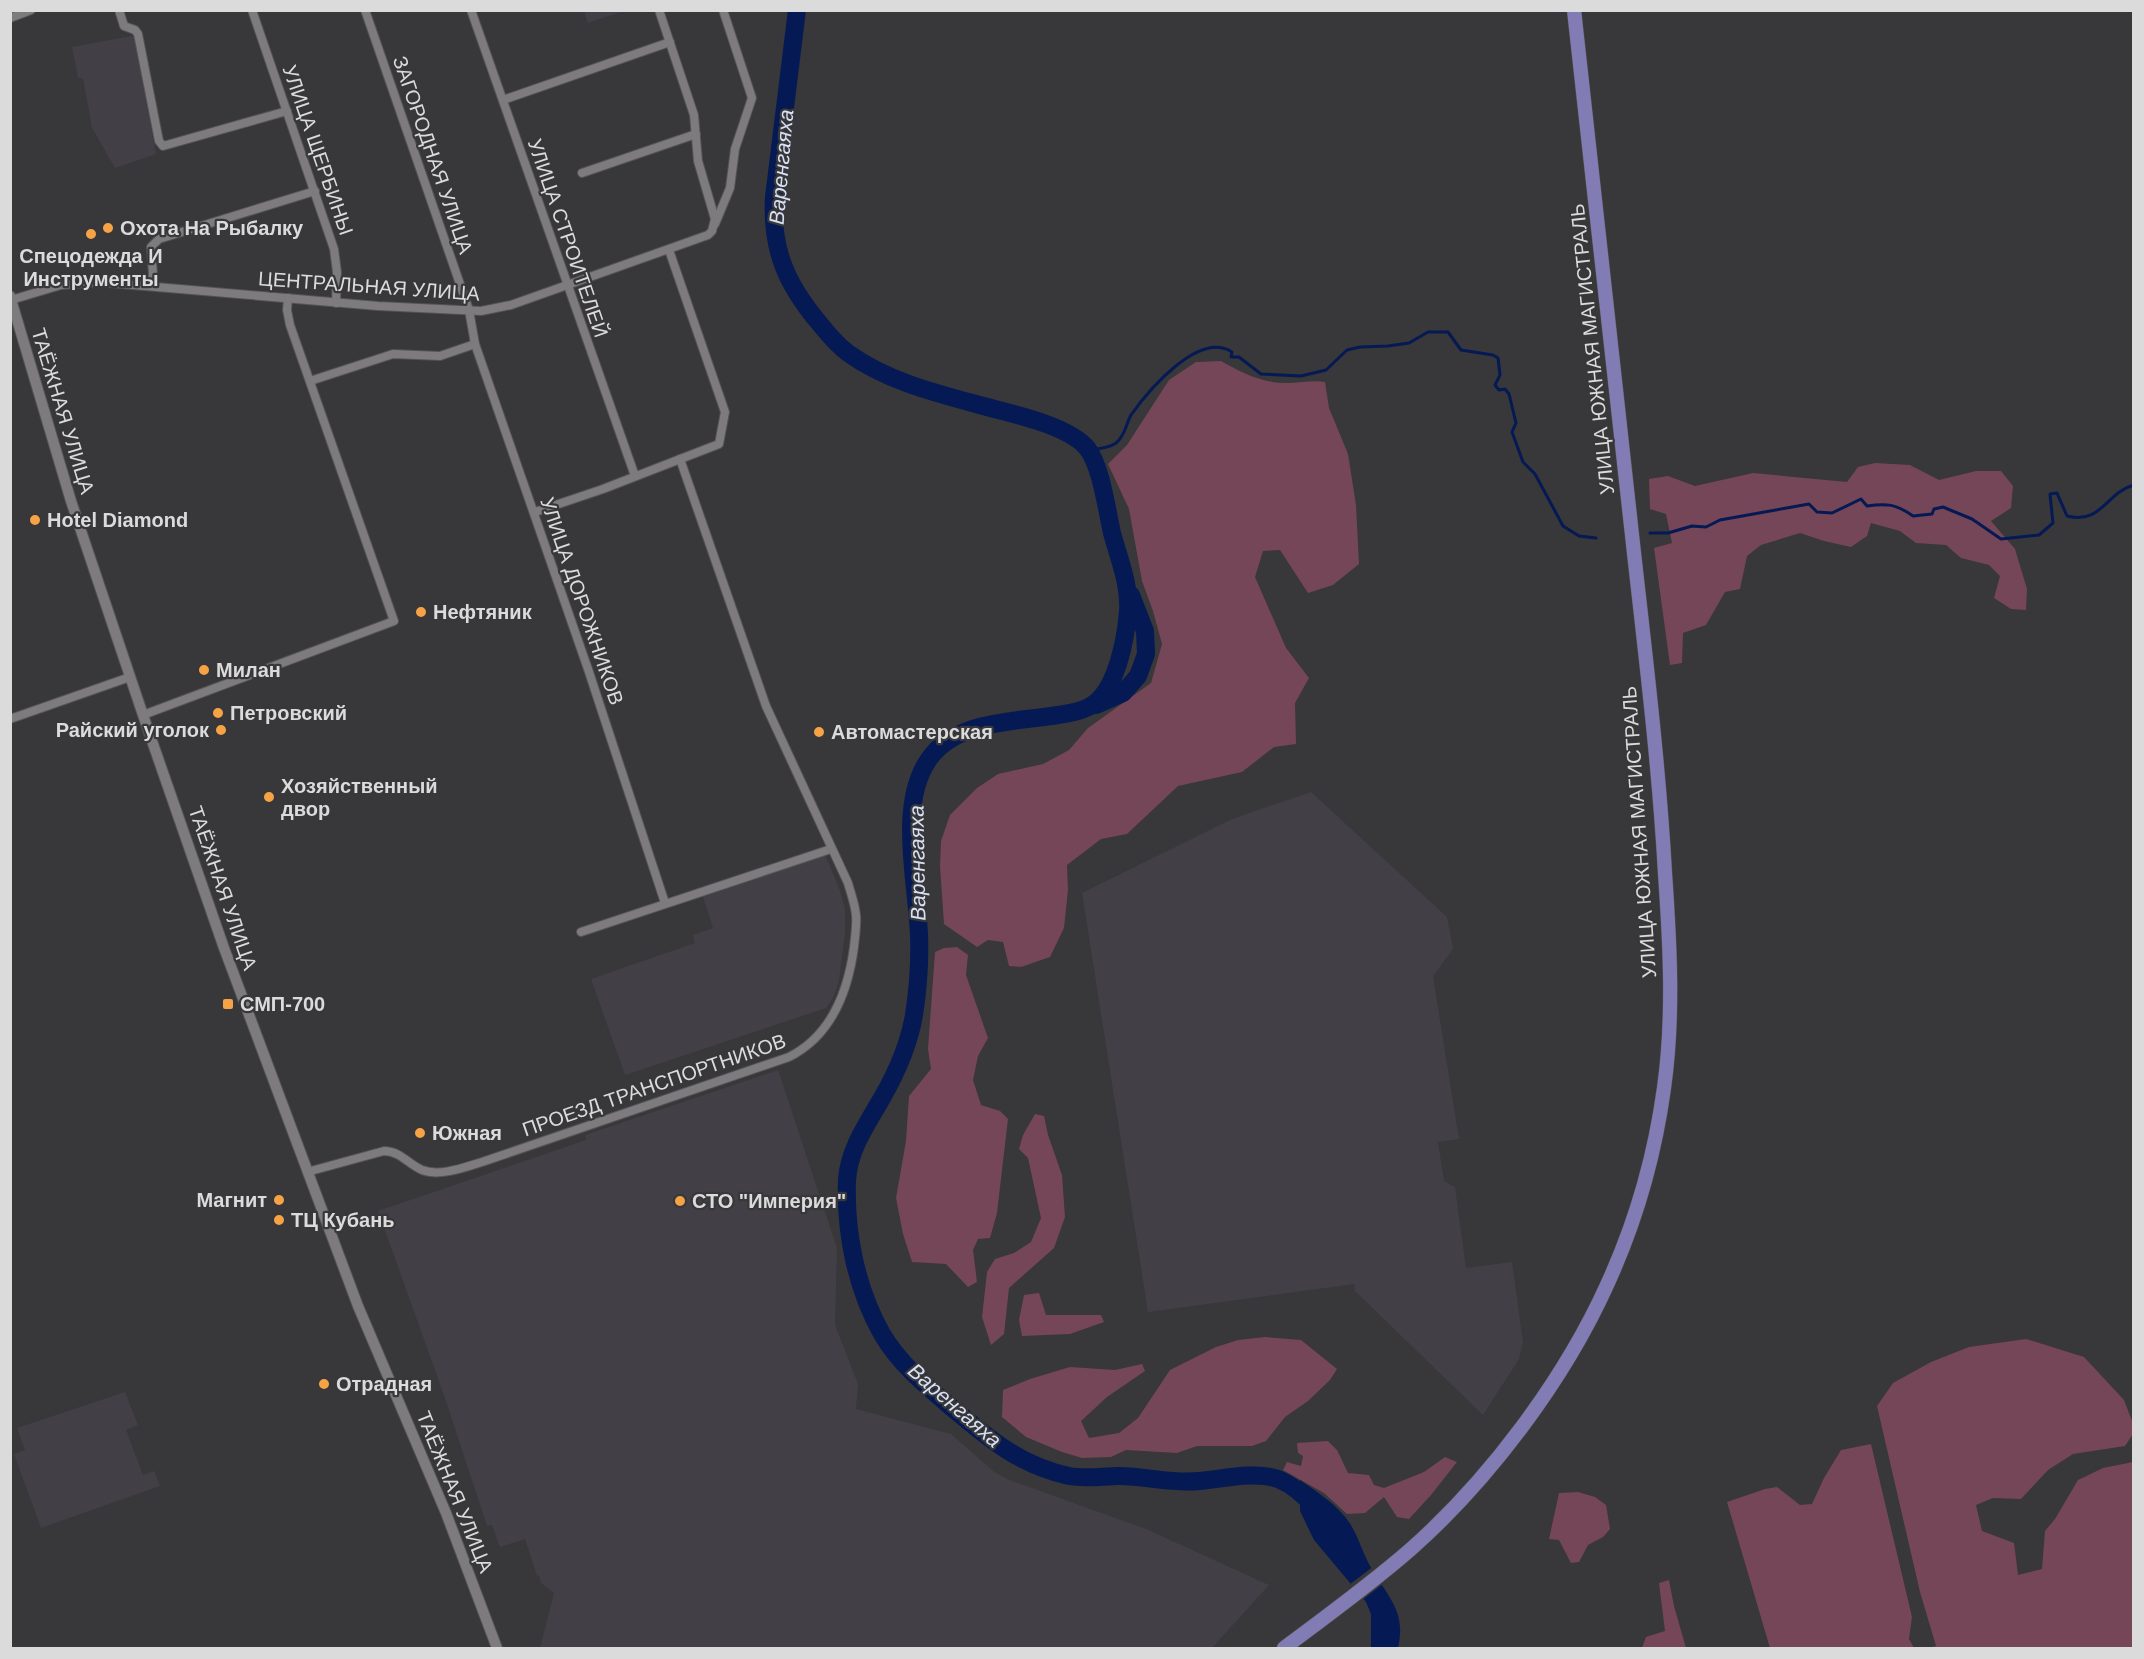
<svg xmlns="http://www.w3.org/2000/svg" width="2144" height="1659" font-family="Helvetica,sans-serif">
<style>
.built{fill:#433f46}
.green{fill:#754657}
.water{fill:#051a54}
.pier{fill:#383739}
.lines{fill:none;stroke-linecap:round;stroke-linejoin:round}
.stream{stroke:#051a54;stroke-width:3}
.river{stroke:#051a54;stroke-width:18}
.minor-casing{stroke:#545355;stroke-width:10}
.tertiary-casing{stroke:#545355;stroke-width:12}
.trunk-casing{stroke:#545355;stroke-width:15}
.minor{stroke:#7d7b7e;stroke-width:8}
.tertiary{stroke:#7d7b7e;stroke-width:10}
.trunk{stroke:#827cb5;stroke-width:14}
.poi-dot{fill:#f5a345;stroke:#383739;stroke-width:2}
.labels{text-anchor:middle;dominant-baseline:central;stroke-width:4.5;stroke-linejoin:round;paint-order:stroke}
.street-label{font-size:20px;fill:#dbdbdc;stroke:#383739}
.poi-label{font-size:20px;font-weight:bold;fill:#dbdbdc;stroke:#383739;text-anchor:start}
.water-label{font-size:21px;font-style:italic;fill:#d8e1f4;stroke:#383739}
</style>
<rect width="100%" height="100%" fill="#383739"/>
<g class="built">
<polygon points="584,11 584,10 624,11 588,23"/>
<polygon points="131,36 134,37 156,154 115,168 92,128 83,78 78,78 72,47"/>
<polygon points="1311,792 1447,917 1453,949 1433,976 1459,1139 1438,1142 1444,1181 1455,1187 1466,1268 1512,1262 1523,1342 1519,1359 1483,1415 1355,1291 1354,1284 1148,1312 1082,893 1232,819"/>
<polygon points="825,854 840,891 845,909 845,933 839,980 834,996 826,1008 625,1075 591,979 695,943 693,935 713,928 702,894"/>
<polygon points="778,1070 837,1248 835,1325 858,1384 856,1409 951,1434 993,1471 1007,1479 1146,1529 1269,1585 1212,1648 540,1648 554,1593 541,1583 539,1575 537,1576 525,1539 500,1547 492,1525 487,1526 445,1398 378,1211 586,1140 585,1135"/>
<polygon points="125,1392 138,1425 126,1430 143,1475 154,1471 160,1486 41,1528 14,1454 25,1450 17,1428"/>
</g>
<g class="green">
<path d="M 1221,361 C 1242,373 1262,383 1287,383 C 1301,383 1312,380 1325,382 L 1329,408 L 1348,454 L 1356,505 L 1359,564 L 1333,585 L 1308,593 L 1280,550 L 1263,551 L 1255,577 L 1286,648 L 1309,678 L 1295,703 L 1296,744 L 1274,747 L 1242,772 L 1178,786 L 1127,834 L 1101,839 L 1067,865 L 1068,890 L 1064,928 L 1050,957 L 1021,967 L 1009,966 L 1003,942 L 988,940 L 977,947 L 944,924 L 940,866 L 941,841 L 950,815 L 977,788 L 998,774 L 1043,764 L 1069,750 L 1088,728 L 1151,683 L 1162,644 L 1153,611 L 1142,581 L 1129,509 L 1108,464 L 1127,445 L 1169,380 L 1196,362 Z"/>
<polygon points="1875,463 1910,465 1939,480 1976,471 2001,471 2013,486 2011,508 1991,521 2015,549 2027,589 2026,610 2011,609 1994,598 2000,576 1989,565 1961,558 1946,545 1916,543 1900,531 1871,523 1867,536 1851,547 1824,541 1800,533 1761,545 1747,556 1740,589 1725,592 1706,625 1683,633 1682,663 1670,665 1654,548 1672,543 1666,514 1650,509 1649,479 1668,476 1695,486 1753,473 1847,482 1858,467"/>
<polygon points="957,947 968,955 966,975 988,1038 978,1056 973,1080 981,1105 1000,1111 1008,1119 997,1213 990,1238 978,1239 973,1250 977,1282 968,1287 946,1264 912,1262 903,1234 896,1198 906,1141 909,1096 931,1069 928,1049 935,952 944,948"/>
<polygon points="1035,1114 1044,1116 1048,1135 1062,1175 1065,1217 1054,1248 1009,1288 1004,1334 991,1345 982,1317 987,1272 995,1259 1014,1253 1031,1242 1041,1218 1028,1158 1019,1149 1023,1135"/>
<polygon points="1039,1293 1046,1315 1101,1315 1104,1322 1070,1334 1022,1336 1019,1320 1024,1295"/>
<polygon points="1265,1337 1301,1340 1337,1369 1330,1380 1308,1401 1285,1417 1266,1441 1252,1446 1197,1446 1177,1453 1126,1450 1111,1457 1082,1458 1062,1452 1026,1437 1002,1417 1003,1390 1030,1379 1070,1367 1115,1370 1142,1364 1145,1371 1107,1397 1081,1421 1089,1438 1119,1433 1138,1418 1170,1370 1216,1347 1238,1340"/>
<polygon points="2026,1339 2084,1357 2124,1400 2134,1426 2133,1434 2125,1446 2073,1454 2048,1470 2021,1499 1993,1498 1976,1505 1982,1531 2014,1543 2018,1575 2042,1569 2045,1531 2055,1519 2078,1480 2103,1468 2133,1462 2133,1648 1929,1648 1936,1646 1920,1592 1877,1406 1893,1383 1931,1362 1969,1347"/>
<polygon points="1328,1441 1337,1450 1348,1473 1369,1475 1374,1485 1384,1488 1424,1472 1445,1457 1457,1462 1431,1495 1409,1519 1397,1517 1384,1497 1365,1513 1347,1514 1324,1493 1283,1470 1287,1462 1301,1466 1303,1456 1298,1453 1297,1443"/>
<polygon points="1871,1444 1912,1617 1909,1639 1914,1648 1770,1648 1727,1502 1765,1489 1777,1487 1800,1505 1812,1504 1824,1478 1841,1450"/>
<polygon points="1578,1492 1595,1497 1606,1505 1610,1529 1603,1537 1588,1545 1579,1562 1571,1563 1559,1540 1549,1539 1559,1493"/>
<polygon points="1669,1580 1674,1606 1686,1648 1642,1648 1646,1637 1665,1631 1659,1583"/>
</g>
<path class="water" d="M 1300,1480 C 1316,1491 1333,1502 1346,1518 C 1357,1532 1361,1549 1369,1564 C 1386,1596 1407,1609 1398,1648 L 1371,1648 L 1371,1614 L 1366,1602 L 1314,1540 L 1300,1511 Z"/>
<polygon class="pier" points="1374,1566 1384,1583 1361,1601 1349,1585"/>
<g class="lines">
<g class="stream">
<path d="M 1089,450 C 1098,449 1109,448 1116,443 C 1125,436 1126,424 1131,415 C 1148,391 1199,330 1232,352 L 1231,357 L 1239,357 L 1261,374 L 1301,376 L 1326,370 L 1347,350 L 1360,347 L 1388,346 L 1409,343 L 1428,332 L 1448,332 L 1461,350 L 1493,355 L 1498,358 L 1500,375 L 1495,385 L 1499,390 L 1505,389 L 1509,394 L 1516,423 L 1512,432 L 1523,462 L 1535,474 L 1563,526 L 1579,536 L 1596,538"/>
<path d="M 1650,533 L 1668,533 L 1692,526 L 1706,527 L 1720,520 L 1809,504 L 1817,512 L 1832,513 L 1861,499 L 1867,506 C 1887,503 1896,504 1913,516 L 1932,514 L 1934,509 L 1943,507 L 1972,519 L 2001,539 L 2039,535 L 2053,523 L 2050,494 L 2057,493 L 2067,516 C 2102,525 2106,492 2134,485"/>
</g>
<g class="river">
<path d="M 797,10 L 774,197 C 771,249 786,284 820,324 C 828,334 837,345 848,353 C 888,382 939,394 987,407 C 1014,414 1069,426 1087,448 C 1101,465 1107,511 1112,533 C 1119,559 1130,585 1128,611 C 1126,638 1117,686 1095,703 C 1085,711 1070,713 1058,715 C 1015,722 956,720 929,759 C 897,805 917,882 919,935 C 920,961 918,989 914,1015 C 909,1044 897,1072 882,1098 C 867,1124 849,1149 847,1180 C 845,1232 856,1288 882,1334 C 899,1363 925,1385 950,1406 C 988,1438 1019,1465 1069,1476 C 1086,1479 1103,1476 1119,1476 C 1146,1476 1172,1484 1199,1481 C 1222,1479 1256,1471 1278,1479 C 1293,1485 1307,1498 1317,1510"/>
<polyline points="1096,705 1123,693 1138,676 1146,654 1145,631 1131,595"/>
</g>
<g class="minor-casing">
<g id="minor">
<polyline points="119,10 124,26 135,30 138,34 159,141 163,146 287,111"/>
<polyline points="252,10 334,249 337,272 336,303"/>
<polyline points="365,10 469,310 475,344 589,672 665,903"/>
<polyline points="471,10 635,476"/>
<polyline points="10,18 31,10"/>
<polyline points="503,100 670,42"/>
<polyline points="582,173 696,134"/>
<polyline points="715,224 730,188 735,149 752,98 723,10"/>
<polyline points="151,286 153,274 151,247 159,239 315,191"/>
<polyline points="11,300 61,285 98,282 378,306 481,311 511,305 708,235 712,231 715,219 698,161 694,115 659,10"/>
<polyline points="310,381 393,354 440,356 475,344"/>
<polyline points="535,512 603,489 719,444 725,412 669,250"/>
<polyline points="143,715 394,621 290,325 287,310 288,298"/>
<polyline points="10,719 130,677"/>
<polyline points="581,932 831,849"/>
<path d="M 307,1172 L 384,1151 C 400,1151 408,1164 422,1170 C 440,1177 465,1167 482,1162 L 789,1057 C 831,1036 848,992 854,947 C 855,936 857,925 856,915 C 855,904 851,894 848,883 L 766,706 L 680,459"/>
</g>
</g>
<g class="tertiary-casing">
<polyline id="tertiary" points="10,296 71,501 143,715 224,948 358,1306 446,1513 497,1648"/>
</g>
<g class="trunk-casing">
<path id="trunk" d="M 1284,1648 C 1327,1616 1371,1584 1411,1549 C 1489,1480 1564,1380 1607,1285 C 1635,1224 1655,1154 1664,1088 C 1674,1017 1670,945 1665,873 C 1659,766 1646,660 1634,553 C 1614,372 1594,191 1574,10"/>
</g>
<use href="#minor" class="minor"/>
<use href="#tertiary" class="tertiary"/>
<use href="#trunk" class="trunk"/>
</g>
<g class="poi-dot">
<circle cx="108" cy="228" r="6"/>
<circle cx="91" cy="234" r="6"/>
<circle cx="35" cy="520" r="6"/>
<circle cx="421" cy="612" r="6"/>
<circle cx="204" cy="670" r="6"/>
<circle cx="218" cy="713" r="6"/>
<circle cx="221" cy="730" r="6"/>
<circle cx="819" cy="732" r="6"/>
<circle cx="269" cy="797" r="6"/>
<rect x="222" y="998" width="12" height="12" rx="3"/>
<circle cx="420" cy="1133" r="6"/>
<circle cx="279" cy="1200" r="6"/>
<circle cx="680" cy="1201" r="6"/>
<circle cx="279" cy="1220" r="6"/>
<circle cx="324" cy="1384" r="6"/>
</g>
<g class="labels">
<g class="street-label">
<text transform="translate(318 150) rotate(71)">УЛИЦА ЩЕРБИНЫ</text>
<text transform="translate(433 155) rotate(71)">ЗАГОРОДНАЯ УЛИЦА</text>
<text transform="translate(568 238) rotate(71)">УЛИЦА СТРОИТЕЛЕЙ</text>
<text transform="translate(369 286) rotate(4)">ЦЕНТРАЛЬНАЯ УЛИЦА</text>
<text transform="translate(1592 349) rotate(-96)">УЛИЦА ЮЖНАЯ МАГИСТРАЛЬ</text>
<text transform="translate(63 411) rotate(73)">ТАЁЖНАЯ УЛИЦА</text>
<text transform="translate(582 601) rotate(71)">УЛИЦА ДОРОЖНИКОВ</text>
<text transform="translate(1639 832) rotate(-94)">УЛИЦА ЮЖНАЯ МАГИСТРАЛЬ</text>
<text transform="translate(223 888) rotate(71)">ТАЁЖНАЯ УЛИЦА</text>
<text transform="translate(654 1085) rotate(-19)">ПРОЕЗД ТРАНСПОРТНИКОВ</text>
<text transform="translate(455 1492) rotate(68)">ТАЁЖНАЯ УЛИЦА</text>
</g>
<g class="poi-label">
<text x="120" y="228">Охота На Рыбалку</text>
<text x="91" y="256" text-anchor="middle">Спецодежда И<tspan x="91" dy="23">Инструменты</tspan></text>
<text x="47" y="520">Hotel Diamond</text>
<text x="433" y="612">Нефтяник</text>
<text x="216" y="670">Милан</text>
<text x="230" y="713">Петровский</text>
<text x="209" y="730" text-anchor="end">Райский уголок</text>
<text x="831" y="732">Автомастерская</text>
<text x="281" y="786">Хозяйственный<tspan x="281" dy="23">двор</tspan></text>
<text x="240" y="1004">СМП-700</text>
<text x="432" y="1133">Южная</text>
<text x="267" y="1200" text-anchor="end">Магнит</text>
<text x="692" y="1201">СТО "Империя"</text>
<text x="291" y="1220">ТЦ Кубань</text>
<text x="336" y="1384">Отрадная</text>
</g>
<g class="water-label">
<text transform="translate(781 167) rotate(-85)">Варенгаяха</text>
<text transform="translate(917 863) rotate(-91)">Варенгаяха</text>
<text transform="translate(955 1405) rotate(41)">Варенгаяха</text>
</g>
</g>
<rect width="2144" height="1659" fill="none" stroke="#dbdbdc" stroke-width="24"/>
</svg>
